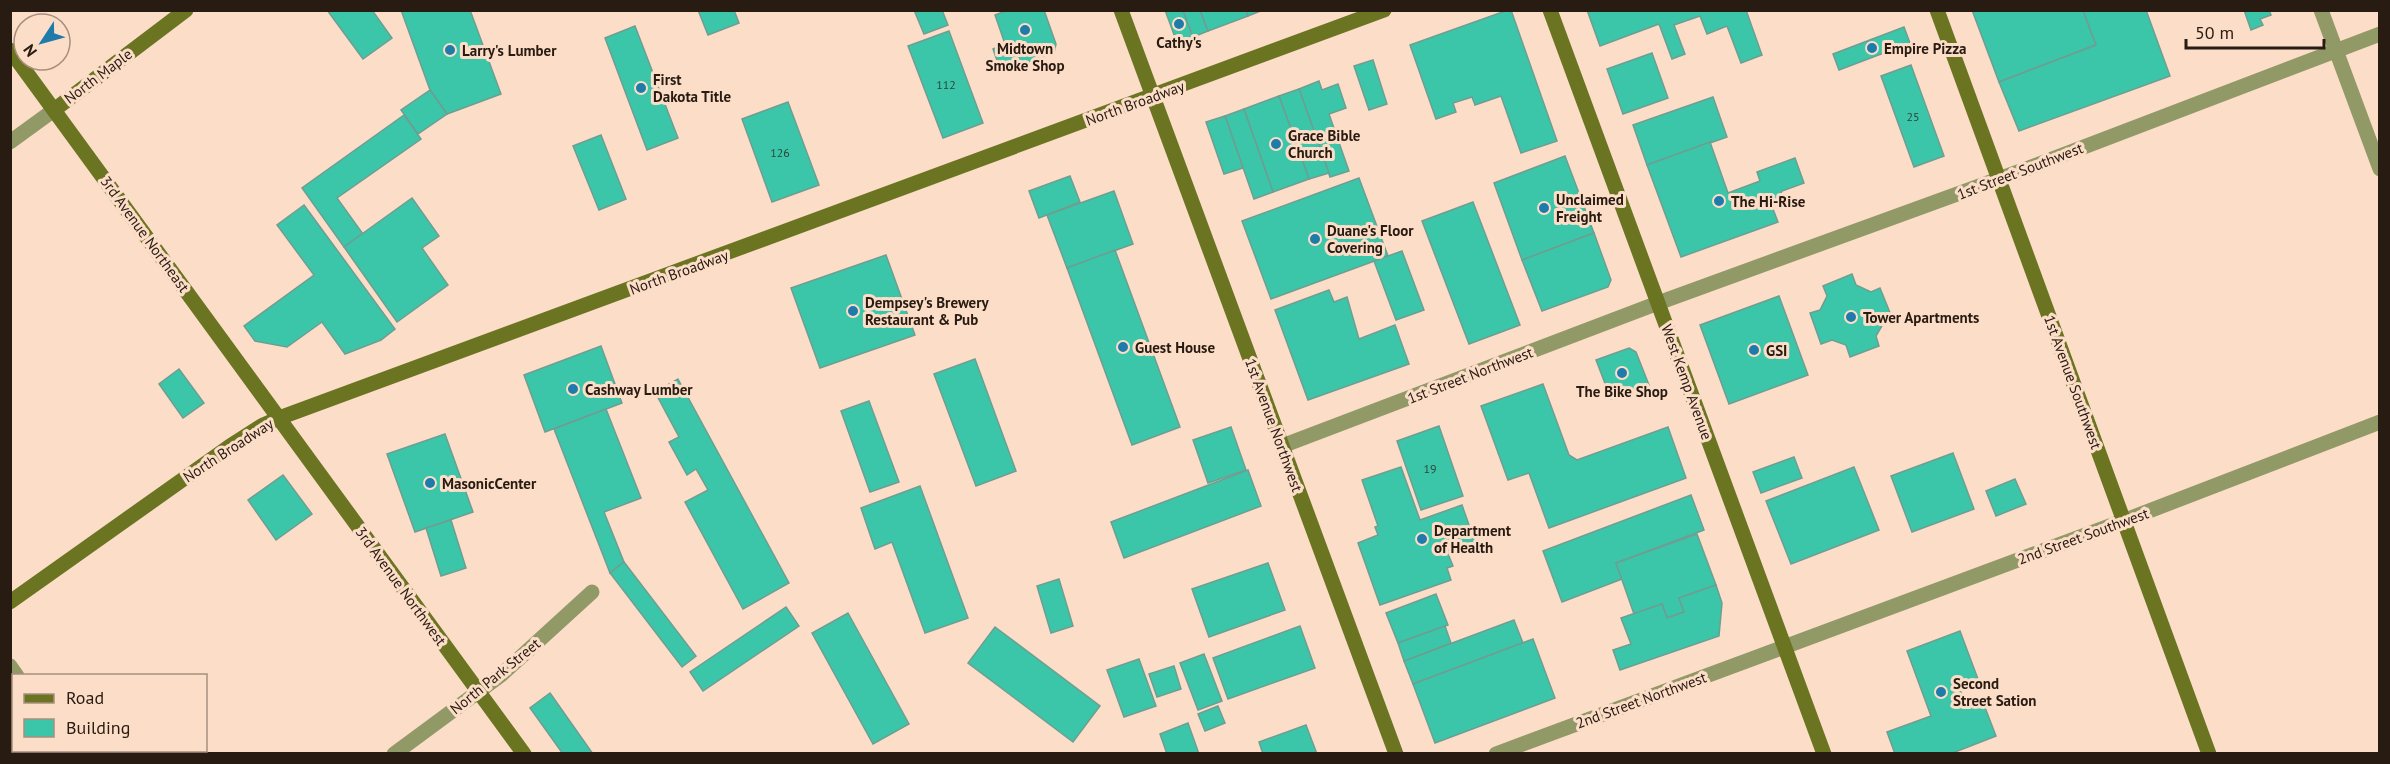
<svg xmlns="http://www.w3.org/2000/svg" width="2390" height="764" font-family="'PT Sans',sans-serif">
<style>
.building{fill:#3bc6aa;stroke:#6e9e91;stroke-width:1.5}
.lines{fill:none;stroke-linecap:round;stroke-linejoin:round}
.street{stroke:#919967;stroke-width:15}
.secondary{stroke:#6a7421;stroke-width:15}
.poi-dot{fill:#1f7ba9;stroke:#fcddc8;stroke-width:2}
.labels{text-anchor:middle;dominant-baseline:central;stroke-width:6;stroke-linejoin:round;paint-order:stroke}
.number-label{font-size:12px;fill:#2d4637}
.poi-label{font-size:15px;font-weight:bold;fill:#281b11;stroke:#fcddc8;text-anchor:start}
.street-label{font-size:15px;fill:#281b11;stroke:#fcddc8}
</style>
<rect width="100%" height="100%" fill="#fcddc8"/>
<g class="building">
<polygon points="327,10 372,10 392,38 363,59"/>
<polygon points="401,10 470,10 501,94 447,114 430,90"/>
<polygon points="698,10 734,10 739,23 708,35"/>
<polygon points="914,10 942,10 948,25 924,34"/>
<polygon points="1008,10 1044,10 1056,44 1054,53 1001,72 993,49 1005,44 995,15"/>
<polygon points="1165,10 1183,10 1193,37 1179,42 1176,40"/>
<polygon points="1183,10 1200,10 1208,31 1193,37"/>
<polygon points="1200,10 1246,10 1248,16 1208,31"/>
<polygon points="1246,10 1263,10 1248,16"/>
<polygon points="1508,10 1511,10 1557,141 1521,153 1501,96 1475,105 1472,97 1453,103 1456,112 1436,119 1410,45"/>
<polygon points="1587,10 1746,10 1762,55 1741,63 1727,26 1707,34 1700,16 1674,25 1685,54 1672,59 1659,24 1600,46"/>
<polygon points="1972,10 2083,10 2096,45 1999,82"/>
<polygon points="2083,10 2146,10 2170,76 2019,131 1999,82 2096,45"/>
<polygon points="2244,10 2269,10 2271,15 2260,19 2263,25 2251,30"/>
<polygon points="635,26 678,138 647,150 605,38"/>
<polygon points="1904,27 1910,43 1839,70 1833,54"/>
<polygon points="949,31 983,123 943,138 908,46"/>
<polygon points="1652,53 1668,98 1623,114 1607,69"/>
<polygon points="1373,60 1387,104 1369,110 1354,66"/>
<polygon points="1911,65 1944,156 1914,167 1881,76"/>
<polygon points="1319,81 1322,90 1338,84 1346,108 1329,114 1349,171 1330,177 1299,89"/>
<polygon points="1299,89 1329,173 1309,179 1279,96"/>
<polygon points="430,90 447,114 418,134 401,110"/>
<polygon points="1279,96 1309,179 1273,192 1244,109"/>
<polygon points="1713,97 1727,137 1647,165 1633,125"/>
<polygon points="788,102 819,185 772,202 742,119"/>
<polygon points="1244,109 1273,192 1254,199 1225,116"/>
<polygon points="404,115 421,139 337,198 363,234 344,247 302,188"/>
<polygon points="1225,116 1243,168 1224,174 1206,122"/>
<polygon points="601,135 626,199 599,210 573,146"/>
<polygon points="1710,142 1728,193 1760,181 1757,172 1795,158 1804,183 1782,191 1773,209 1778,222 1681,257 1647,165"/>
<polygon points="1565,156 1594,233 1522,260 1494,183"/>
<polygon points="1070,176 1080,202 1039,218 1029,191"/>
<polygon points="1359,178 1388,256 1271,299 1242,221"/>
<polygon points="1114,191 1133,244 1067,268 1047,215"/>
<polygon points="412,198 439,236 422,248 448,285 397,322 344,247"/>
<polygon points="1473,202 1520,325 1469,344 1422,221"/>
<polygon points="304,205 395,329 381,340 345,354 322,322 287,347 255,341 244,326 314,275 277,225"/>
<polygon points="1594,233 1611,280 1608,287 1542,311 1522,260"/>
<polygon points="1115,250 1180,427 1132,445 1067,268"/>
<polygon points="1402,251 1424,310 1396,320 1374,261"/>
<polygon points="886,255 915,335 820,368 791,288"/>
<polygon points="1852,274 1856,285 1871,292 1880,288 1893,320 1883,324 1876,336 1879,346 1850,357 1846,345 1832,340 1821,344 1810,313 1820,310 1827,296 1823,286"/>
<polygon points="1329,290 1334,302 1347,297 1359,339 1395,325 1409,364 1308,400 1275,310"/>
<polygon points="1779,296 1808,375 1729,404 1700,325"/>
<polygon points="601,346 622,403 545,432 524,375"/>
<polygon points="1629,348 1636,352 1649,385 1611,399 1596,360"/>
<polygon points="975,359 1016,471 976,486 934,374"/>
<polygon points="179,369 204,403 183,418 159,384"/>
<polygon points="678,379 789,583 743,609 685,502 708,490 696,469 687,475 669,442 679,437 655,392"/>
<polygon points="1543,384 1569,455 1577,460 1668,427 1686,478 1549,528 1529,473 1508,480 1481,406"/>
<polygon points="869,401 899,482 870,492 841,411"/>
<polygon points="606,409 641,498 604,512 624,562 610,573 554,429"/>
<polygon points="1439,426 1463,496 1421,510 1397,441"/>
<polygon points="1231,427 1246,470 1208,483 1193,440"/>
<polygon points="445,434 473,512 415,532 387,454"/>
<polygon points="1953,453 1974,509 1912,532 1891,476"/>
<polygon points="1794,457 1802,478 1761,493 1753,472"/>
<polygon points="1401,467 1420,520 1462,505 1475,542 1447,551 1453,566 1447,568 1451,580 1380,605 1358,543 1378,535 1375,527 1378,526 1362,480"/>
<polygon points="1854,467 1879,530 1791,564 1766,501"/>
<polygon points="1248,470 1261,506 1124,558 1111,522"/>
<polygon points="283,475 312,514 276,540 248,500"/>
<polygon points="2015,479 2026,504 1996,516 1986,491"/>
<polygon points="920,486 968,618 925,633 892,542 875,549 861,508"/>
<polygon points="1691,495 1704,530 1616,563 1622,579 1562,602 1543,551"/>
<polygon points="451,520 466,568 441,576 426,528"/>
<polygon points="1697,534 1716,585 1679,598 1684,612 1667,618 1662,604 1634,614 1616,563"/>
<polygon points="624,562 696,656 682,667 610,573"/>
<polygon points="1268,563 1285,610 1209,637 1192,589"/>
<polygon points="1059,579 1073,626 1051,633 1037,586"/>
<polygon points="1716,585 1722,603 1719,636 1620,670 1613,650 1631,644 1621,618 1662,604 1667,618 1684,612 1679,598"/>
<polygon points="1436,594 1448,625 1398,643 1386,613"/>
<polygon points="786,607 799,626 703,691 690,672"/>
<polygon points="848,613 909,724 873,744 812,633"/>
<polygon points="1514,620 1523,643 1413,684 1404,661"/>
<polygon points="1300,626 1315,668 1228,699 1213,658"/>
<polygon points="1445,626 1451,643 1404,661 1398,643"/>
<polygon points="995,627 1100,706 1073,742 968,663"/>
<polygon points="1960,631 1978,679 1959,687 1965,703 1981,697 1996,736 1950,754 1895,754 1887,732 1931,716 1907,651"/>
<polygon points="1533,639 1555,698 1435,743 1413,684"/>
<polygon points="1204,654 1222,701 1198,710 1180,663"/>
<polygon points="1139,659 1156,706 1124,717 1107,670"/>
<polygon points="1174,666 1181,689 1157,697 1149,674"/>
<polygon points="550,693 593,754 563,754 530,708"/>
<polygon points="1218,706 1225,723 1205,731 1198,714"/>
<polygon points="1188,723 1199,754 1167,754 1160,734"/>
<polygon points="1306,725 1317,754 1263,754 1259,742"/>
</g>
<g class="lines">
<g class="street">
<polyline points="2321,10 2380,169"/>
<polyline points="10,142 54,110"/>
<polyline points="1282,446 1658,303 2026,169 2380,34"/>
<polyline points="10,666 17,676"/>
<polyline points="73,750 75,754"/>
<polyline points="394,754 501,675 592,592"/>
<polyline points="1496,754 2123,521 2380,422"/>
</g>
<g class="secondary">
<polyline points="1121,10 1396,754"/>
<polyline points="1550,10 1824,754"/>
<polyline points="1937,10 2209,754"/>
<polyline points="10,50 524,754"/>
<polyline points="54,110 186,10"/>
<polyline points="10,602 230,446 263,425 279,418 1384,10"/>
</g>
</g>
<g class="poi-dot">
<circle cx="1179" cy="24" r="6"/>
<circle cx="1025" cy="30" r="6"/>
<circle cx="1872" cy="48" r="6"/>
<circle cx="450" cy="50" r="6"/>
<circle cx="641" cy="88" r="6"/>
<circle cx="1276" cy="144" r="6"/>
<circle cx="1719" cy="201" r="6"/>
<circle cx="1544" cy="208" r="6"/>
<circle cx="1315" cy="239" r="6"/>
<circle cx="853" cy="311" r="6"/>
<circle cx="1851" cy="317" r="6"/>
<circle cx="1123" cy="347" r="6"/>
<circle cx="1754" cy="350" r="6"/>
<circle cx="1622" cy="373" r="6"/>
<circle cx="573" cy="389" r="6"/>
<circle cx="430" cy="483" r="6"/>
<circle cx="1422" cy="539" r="6"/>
<circle cx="1941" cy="692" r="6"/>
</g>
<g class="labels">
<g class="number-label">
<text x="946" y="84">112</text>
<text x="1913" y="116">25</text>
<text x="780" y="152">126</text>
<text x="1430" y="468">19</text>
</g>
<g class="poi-label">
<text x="1179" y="42" text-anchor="middle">Cathy's</text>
<text x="1025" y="48" text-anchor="middle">Midtown<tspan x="1025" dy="17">Smoke Shop</tspan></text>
<text x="1884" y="48">Empire Pizza</text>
<text x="462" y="50">Larry's Lumber</text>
<text x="653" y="79">First<tspan x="653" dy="17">Dakota Title</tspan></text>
<text x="1288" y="135">Grace Bible<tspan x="1288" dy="17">Church</tspan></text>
<text x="1556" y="199">Unclaimed<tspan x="1556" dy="17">Freight</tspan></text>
<text x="1731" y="201">The Hi-Rise</text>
<text x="1327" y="230">Duane's Floor<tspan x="1327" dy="17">Covering</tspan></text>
<text x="865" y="302">Dempsey's Brewery<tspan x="865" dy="17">Restaurant &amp; Pub</tspan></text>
<text x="1863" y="317">Tower Apartments</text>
<text x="1135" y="347">Guest House</text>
<text x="1766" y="350">GSI</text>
<text x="585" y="389">Cashway Lumber</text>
<text x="1622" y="391" text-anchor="middle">The Bike Shop</text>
<text x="442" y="483">MasonicCenter</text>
<text x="1434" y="530">Department<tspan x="1434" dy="17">of Health</tspan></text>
<text x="1953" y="683">Second<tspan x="1953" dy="17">Street Sation</tspan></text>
</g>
<g class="street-label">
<text transform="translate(98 76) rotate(-37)">North Maple</text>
<text transform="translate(1135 103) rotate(-20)">North Broadway</text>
<text transform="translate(2020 171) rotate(-21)">1st Street Southwest</text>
<text transform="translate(145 234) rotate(54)">3rd Avenue Northeast</text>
<text transform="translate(679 272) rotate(-20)">North Broadway</text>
<text transform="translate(1470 375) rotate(-21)">1st Street Northwest</text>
<text transform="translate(1687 382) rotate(70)">West Kemp Avenue</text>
<text transform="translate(2073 382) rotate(70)">1st Avenue Southwest</text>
<text transform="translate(1274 425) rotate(70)">1st Avenue Northwest</text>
<text transform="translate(228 450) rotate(-33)">North Broadway</text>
<text transform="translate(2083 536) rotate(-20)">2nd Street Southwest</text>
<text transform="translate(401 586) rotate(54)">3rd Avenue Northwest</text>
<text transform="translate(495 676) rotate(-39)">North Park Street</text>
<text transform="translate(1641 700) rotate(-20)">2nd Street Northwest</text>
</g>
</g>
<rect width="2390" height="764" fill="none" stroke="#281b11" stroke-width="24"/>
<rect x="12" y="674" width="195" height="78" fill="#fcddc8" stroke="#a78f7f" stroke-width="1.5"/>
<rect x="24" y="694" width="30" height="9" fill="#6a7421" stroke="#a78f7f" stroke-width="1.5"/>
<text x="66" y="704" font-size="18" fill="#281b11">Road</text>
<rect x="24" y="719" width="30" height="18" fill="#3bc6aa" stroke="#a78f7f" stroke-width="1.5"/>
<text x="66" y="734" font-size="18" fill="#281b11">Building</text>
<g transform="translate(42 42) rotate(234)"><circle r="28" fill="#fcddc8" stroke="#a78f7f" stroke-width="1.5"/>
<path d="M0-4.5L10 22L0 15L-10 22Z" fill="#1f7ba9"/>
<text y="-9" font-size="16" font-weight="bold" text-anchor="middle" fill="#281b11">N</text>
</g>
<path d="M2186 39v9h138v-9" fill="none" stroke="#281b11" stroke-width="3"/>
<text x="2195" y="39" font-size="18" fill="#281b11" stroke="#fcddc8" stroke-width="4.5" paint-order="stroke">50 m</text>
</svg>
